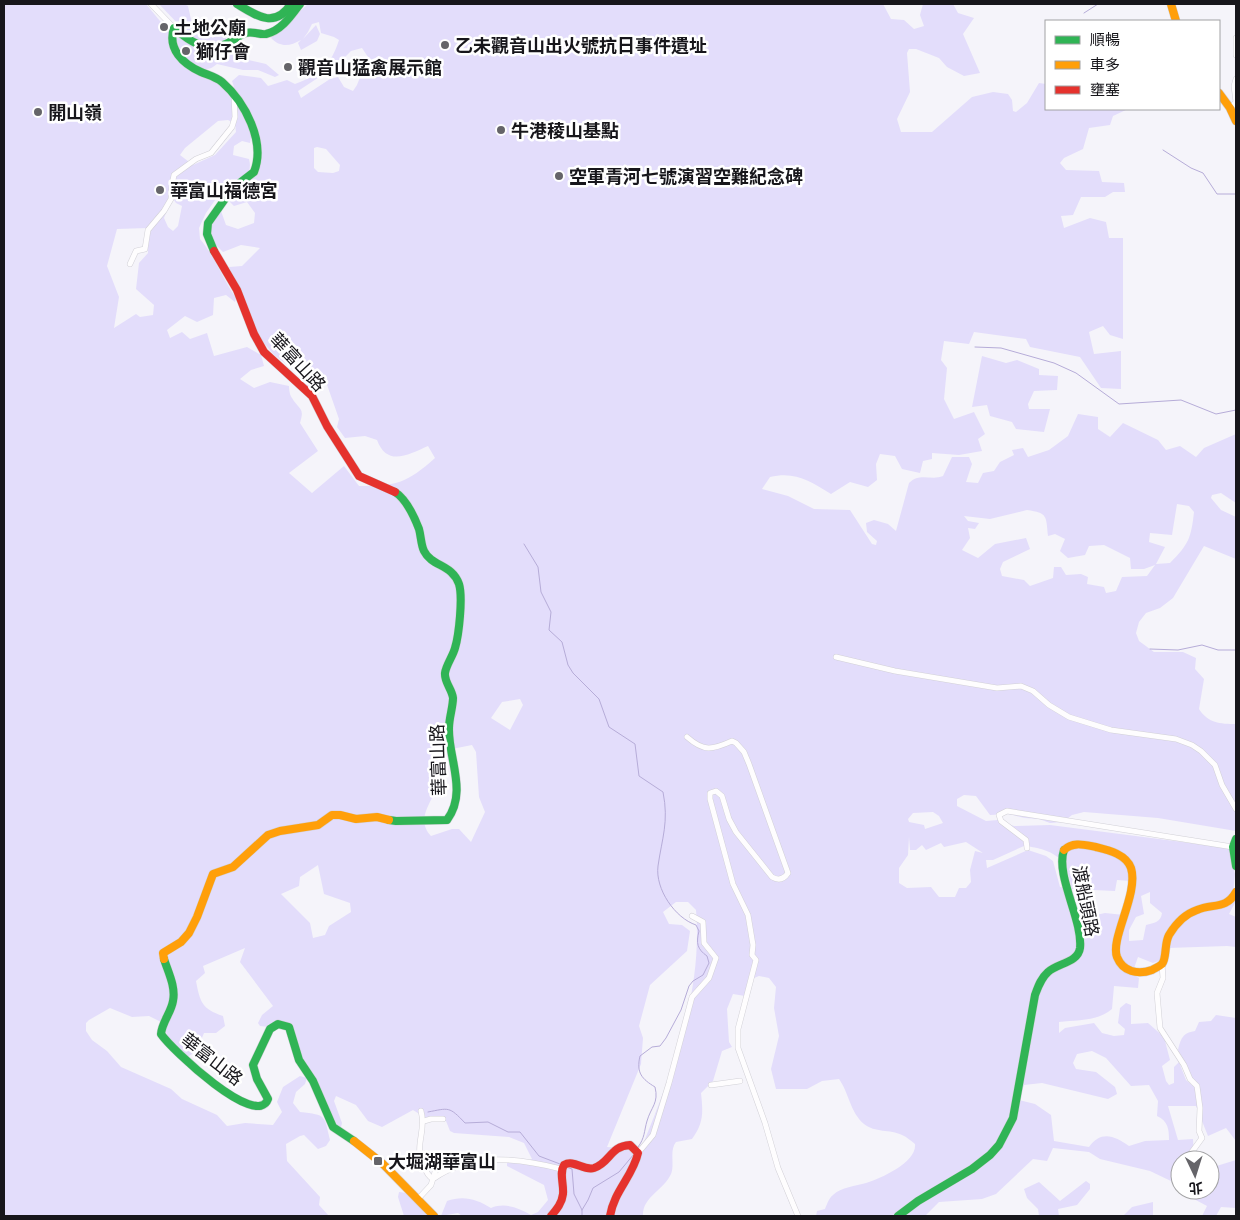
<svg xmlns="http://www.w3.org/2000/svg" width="1240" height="1220" font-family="'PT Sans Narrow','Noto Sans TC',sans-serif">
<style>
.green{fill:#e3ddfb;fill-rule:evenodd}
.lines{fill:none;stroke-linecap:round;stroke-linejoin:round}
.stream{stroke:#b6acd8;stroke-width:1}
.street-casing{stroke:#d2d1d7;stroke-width:6}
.fast-casing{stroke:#d2d1d7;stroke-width:9}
.slow-casing{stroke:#d2d1d7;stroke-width:9}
.jam-casing{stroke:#d2d1d7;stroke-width:9}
.street{stroke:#fefdfe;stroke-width:5}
.fast{stroke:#30b455;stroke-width:8}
.slow{stroke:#ff9f0a;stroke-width:8}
.jam{stroke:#e5322d;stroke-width:8}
.poi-dot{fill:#656469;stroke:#fff;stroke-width:2}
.labels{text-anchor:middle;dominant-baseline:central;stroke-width:5;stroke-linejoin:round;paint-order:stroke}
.poi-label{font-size:18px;font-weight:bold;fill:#17161b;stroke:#fff;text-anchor:start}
.street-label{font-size:18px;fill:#17161b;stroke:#fff}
</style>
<rect width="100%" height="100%" fill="#f5f4fa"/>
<g class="green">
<path d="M 4,4 L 146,4 L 169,32 L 180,26 L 159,4 L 184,4 L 188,6 L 194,33 L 198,34 L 207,26 L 217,34 L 226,33 L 226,48 L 240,58 L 266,64 L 279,75 L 275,77 L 258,70 L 243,70 L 217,64 C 208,72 203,69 193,65 C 216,81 227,90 243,114 L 232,81 L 239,75 L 261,78 L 268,86 L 287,80 L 295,84 C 320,75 331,65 339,40 L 334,37 L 321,33 L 319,22 L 312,24 L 308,32 L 303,39 L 316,25 L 320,34 L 317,41 L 301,50 L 298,43 L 301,40 C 290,46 281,48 271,38 L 308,4 L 883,4 L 891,19 L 904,20 L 914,29 L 924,26 L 920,15 L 923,4 L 953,4 L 958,13 L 974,18 L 963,34 L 980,73 L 964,76 L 947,67 L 939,58 L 916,49 L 909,49 L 907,53 L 910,92 L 897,119 L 901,132 L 932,132 L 972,97 L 993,92 L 1008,94 L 1012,100 L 1013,111 L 1016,112 L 1027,103 L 1039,83 L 1046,84 L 1046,109 L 1128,109 L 1113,116 L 1110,125 L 1089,128 L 1083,149 L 1064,158 L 1060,163 L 1066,170 L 1099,171 L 1102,182 L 1124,183 L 1125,192 L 1113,192 L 1105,197 L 1081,197 L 1073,215 L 1061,216 L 1064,228 L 1090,218 L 1106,222 L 1109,238 L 1123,238 L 1123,339 L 1110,335 L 1103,326 L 1089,332 L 1094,354 L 1121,351 L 1121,389 L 1101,388 L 1080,357 L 1030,347 L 1026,339 L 974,332 L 969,344 L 944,341 L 941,360 L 947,368 L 944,399 L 954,419 L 974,412 L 985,434 L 978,439 L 982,451 L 959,455 L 932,453 L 932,459 L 923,461 L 920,473 L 902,469 L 895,456 L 880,454 L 876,464 L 877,480 L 868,487 L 850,482 L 831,494 C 810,481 795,471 770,477 L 762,489 L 788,496 L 814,509 L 850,510 L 872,544 L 876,545 L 877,541 L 867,532 L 866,523 L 874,520 L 888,524 L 896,531 L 909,483 C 920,472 931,481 943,476 L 952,457 L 969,457 L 972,464 L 966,482 L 978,483 L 983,473 L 994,471 L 1000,462 L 1014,455 L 1012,450 L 1023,448 L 1028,457 L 1049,450 L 1068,436 L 1078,414 L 1098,417 L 1098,429 L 1110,437 L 1123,423 L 1158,440 L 1166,450 L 1180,446 L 1196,457 L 1204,448 L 1236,434 L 1236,503 L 1221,493 L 1212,495 L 1211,498 L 1221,510 L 1236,517 L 1236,559 L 1204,546 L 1173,598 L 1160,608 L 1146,613 L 1139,622 L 1136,633 L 1139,641 L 1154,652 L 1183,652 L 1196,658 L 1195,669 L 1204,679 L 1199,709 C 1208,723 1220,724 1236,724 L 1236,831 L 1158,818 L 1084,812 L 1072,815 L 1063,822 L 1050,823 L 1039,819 L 1025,818 L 1008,814 L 990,815 L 976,796 L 964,795 L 957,799 L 957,806 L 986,821 L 998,820 L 1014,826 L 1050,825 L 1229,848 L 1235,874 L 1233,894 L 1236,901 L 1229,914 L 1236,917 L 1236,947 L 1227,946 L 1168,948 L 1161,960 L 1153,963 L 1138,957 L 1132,974 L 1139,978 L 1138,988 L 1114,986 L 1112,1009 C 1099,1021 1077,1020 1059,1022 L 1059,1033 L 1065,1028 L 1094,1023 L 1102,1033 L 1114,1036 L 1124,1035 L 1125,1029 L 1118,1023 L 1120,1008 L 1126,1003 L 1131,1005 L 1131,1024 L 1148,1023 L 1164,1037 L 1170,1060 L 1162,1066 L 1166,1081 L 1169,1085 L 1174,1083 L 1174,1067 L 1179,1062 L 1186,1080 L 1192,1085 L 1194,1083 L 1178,1050 C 1181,1039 1182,1033 1195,1031 L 1199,1022 L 1211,1021 L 1216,1015 L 1236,1018 L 1236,1141 L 1226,1128 L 1208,1136 L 1196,1106 L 1168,1106 L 1178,1140 L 1193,1139 L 1194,1158 L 1196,1160 L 1180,1160 L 1180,1190 L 1210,1190 L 1210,1168 L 1236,1160 L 1236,1208 L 1221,1207 L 1216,1216 L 1202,1216 L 1207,1206 L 1179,1191 L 1173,1182 L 1150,1171 L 1100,1159 L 1089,1152 L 1053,1148 L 1047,1161 L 1033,1159 L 996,1194 L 982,1199 L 939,1202 L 925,1216 L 816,1216 L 817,1211 L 825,1209 C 827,1204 829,1198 833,1195 C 841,1187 856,1186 866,1183 C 882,1178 917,1162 915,1144 C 911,1141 907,1137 902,1135 C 890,1129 875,1133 864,1124 C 850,1112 849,1093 839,1079 L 822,1081 L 807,1089 L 776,1089 L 771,1069 L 779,1036 L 774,1008 L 776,987 L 769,978 L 759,976 L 754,978 L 745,996 L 733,994 L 727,1009 L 729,1042 L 732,1047 L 722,1051 L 713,1081 L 701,1093 C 703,1112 704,1123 692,1139 L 676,1142 C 669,1151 675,1164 671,1174 C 664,1190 642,1197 643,1216 L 462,1216 L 458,1213 L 441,1216 L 447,1201 C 463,1195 477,1199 491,1208 C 505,1202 519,1208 531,1215 L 538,1212 L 548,1200 L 544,1185 L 507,1166 L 507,1162 L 525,1162 L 532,1159 L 524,1143 L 509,1137 L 454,1133 L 450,1131 L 446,1121 L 426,1122 L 421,1115 L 413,1110 L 382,1127 L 368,1121 L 356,1105 L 336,1096 L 334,1101 L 342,1123 L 341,1127 L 338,1127 L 309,1070 L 297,1056 L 289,1025 L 269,1027 L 260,1026 L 258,1023 L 262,1015 L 273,1006 L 240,962 L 245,948 L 203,966 L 205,973 L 196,981 C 200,1002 202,1009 223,1016 L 225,1026 L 216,1033 L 204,1033 L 197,1050 L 188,1057 L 169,1041 L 163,1023 L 149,1016 L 132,1017 L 110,1008 L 89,1020 L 86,1023 L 86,1031 L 92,1040 L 107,1051 L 121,1067 L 171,1089 L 182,1099 L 217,1115 L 227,1126 L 245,1123 L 273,1125 L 282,1112 L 277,1102 L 283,1087 L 300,1076 L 307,1078 L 305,1084 L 296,1092 L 293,1103 L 300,1112 C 327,1115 324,1115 330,1140 L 326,1146 L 318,1149 L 304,1135 L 300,1136 L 286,1144 L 287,1161 L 320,1197 L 319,1205 L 329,1216 L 4,1216 ZM 362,48 L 368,57 L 357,85 L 353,91 L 344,87 L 338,77 L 330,79 L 301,98 L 298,91 L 336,66 L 351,51 ZM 228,120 L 235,124 L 236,132 L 215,155 L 193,165 L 180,155 L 185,148 L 218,121 ZM 251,137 L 257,139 L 257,172 L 251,181 L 228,200 L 234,206 L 247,202 L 255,213 L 254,223 L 238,229 L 226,225 L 221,211 L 210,226 L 211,240 L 223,252 L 241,245 L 260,248 L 242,266 L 229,267 L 258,336 L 274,355 L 296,371 L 308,387 L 325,379 L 339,419 L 337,427 L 345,438 L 365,436 L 377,440 C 387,467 408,455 428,446 L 435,458 C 407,483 397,486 359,486 L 344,466 L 312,493 L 289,473 L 318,451 L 300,423 C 305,407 299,410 292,398 C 290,396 289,390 289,386 L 270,382 L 254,388 L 240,379 L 251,370 L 264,366 L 261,355 L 247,347 L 214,356 L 207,333 L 190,339 L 182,332 L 170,338 L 167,330 L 185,316 L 197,322 L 213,315 L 214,298 L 226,295 L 235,302 L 236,298 C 223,279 215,257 200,239 L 199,228 L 206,213 L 227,183 L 233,184 C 244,176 253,174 249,159 L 233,155 L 234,146 L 242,141 L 250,143 ZM 317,147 L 326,149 L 340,165 L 339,171 L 333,173 L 318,172 L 314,168 L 314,148 ZM 172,197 L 176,203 L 182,206 L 178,226 L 173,231 L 168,227 L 164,218 ZM 148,228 L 148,253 L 139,263 L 136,289 L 154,305 L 153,315 L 140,317 L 136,314 L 114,328 L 119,297 L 107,266 L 117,229 ZM 1177,504 L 1189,506 L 1194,512 C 1191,538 1189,544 1170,563 L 1156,564 L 1165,547 L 1149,542 L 1150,533 L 1172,535 ZM 1027,510 C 1048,513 1046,516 1048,536 L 1055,534 L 1065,539 L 1060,551 L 1068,558 L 1085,555 L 1089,546 L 1104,545 L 1130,558 L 1131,569 L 1144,569 L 1155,565 L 1147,576 L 1122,577 L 1116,591 L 1106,593 L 1104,587 L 1087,584 L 1088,577 L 1081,574 L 1066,575 L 1061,567 L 1054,567 L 1053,578 L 1030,586 L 1024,580 L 1002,576 L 1000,569 L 1003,562 L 1030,549 L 1026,538 L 995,544 L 978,558 L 962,550 L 970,538 L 968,528 L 975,529 L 979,523 L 968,521 L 964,516 L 990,519 ZM 520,699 L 523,705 L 510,730 L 491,718 L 502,702 ZM 472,745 L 476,752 L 479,797 L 485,812 L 471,842 L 459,829 L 452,829 L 431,836 C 409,813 449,787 443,764 L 452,749 ZM 933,812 L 939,816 L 943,823 L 925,829 L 924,825 L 909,822 L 908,819 L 913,813 ZM 909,837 L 910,850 L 916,850 L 922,845 L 926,850 L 941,843 L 944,847 L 966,842 L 983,853 L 975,851 L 970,870 L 971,882 L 966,888 L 959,888 L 955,897 L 939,897 L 931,887 L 907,888 L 899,883 L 899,868 L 908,855 ZM 1024,846 C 1037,847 1055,851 1063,863 C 1068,870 1070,881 1072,889 L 1115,891 L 1117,880 L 1131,881 L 1135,895 L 1124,915 L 1105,913 L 1087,917 L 1090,923 L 1080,923 L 1081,935 L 1086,936 L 1078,937 L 1066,888 L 1060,887 L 1053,861 L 1046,856 L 1028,850 L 987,868 L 986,860 L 993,860 ZM 318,865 L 324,894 L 350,903 L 351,912 L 329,926 L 325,935 L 313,938 L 310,923 L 281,894 L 299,886 L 300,877 ZM 1150,892 L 1150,903 L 1162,913 C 1161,922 1154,923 1146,925 L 1143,940 L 1129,941 L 1129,930 L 1136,917 L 1144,914 L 1141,896 ZM 676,902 L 688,902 L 696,910 C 703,993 672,1073 641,1149 L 607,1147 L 641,1064 L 643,1038 L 639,1026 L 650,985 L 687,951 L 690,931 L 682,925 L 669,924 L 663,912 ZM 1092,1051 L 1106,1058 L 1131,1086 L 1149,1085 L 1158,1101 L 1157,1116 C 1168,1121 1169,1129 1169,1140 L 1145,1141 L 1129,1146 C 1115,1136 1101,1130 1089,1147 L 1054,1141 L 1051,1115 L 1035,1104 L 1019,1100 L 1024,1085 L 1042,1083 L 1108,1099 L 1117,1094 L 1115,1087 L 1096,1072 L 1076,1069 L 1073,1063 L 1077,1054 Z"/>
<polygon points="982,356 1006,363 1017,360 1039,369 1039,375 1058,376 1057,390 1034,391 1028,404 1029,409 1050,409 1044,432 1016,429 1012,422 990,416 987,405 972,407"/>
<polygon points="1086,1181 1090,1184 1090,1189 1077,1205 1058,1209 1059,1216 1039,1216 1038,1209 1027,1198 1024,1189 1039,1182 1060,1201"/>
<path d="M 399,1192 C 413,1192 422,1207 431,1216 L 404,1216 L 398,1197 Z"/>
<polygon points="1153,1202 1153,1216 1123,1216 1132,1207"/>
</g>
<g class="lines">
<g class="stream">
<polyline points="1084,13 1098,4"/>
<polyline points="1163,150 1191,168 1203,173 1217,194 1236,194"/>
<polyline points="975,347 1001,348 1054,363 1076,373 1119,404 1181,400 1216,414 1236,410"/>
<path d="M 524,544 L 538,567 L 541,592 L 551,612 L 549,630 L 562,642 L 568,665 L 573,673 L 599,699 L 609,727 L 635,744 L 639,776 L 663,792 C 669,822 662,838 658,866 C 655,889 675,918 696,925 L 699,931 C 696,943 697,949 707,956 L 709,963 L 703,975 L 693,981 L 689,986 L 681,1010 L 666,1038 L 660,1046 L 652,1047 L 640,1056 C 636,1073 642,1079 655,1087 C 659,1103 651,1107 647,1121 C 644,1131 645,1138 638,1147"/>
<polyline points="1150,649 1178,650 1202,645 1218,650 1236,650"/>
<path d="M 428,1112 C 449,1108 449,1106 465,1123 L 488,1122 L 508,1132 L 520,1132 L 539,1156 L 560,1164"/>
<polyline points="566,1167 572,1169 574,1194 582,1210 582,1216"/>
<polyline points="582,1210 588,1200 593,1188 619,1172 634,1154"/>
</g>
<g class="street-casing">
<g id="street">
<polyline points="151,4 174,28"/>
<polyline points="1236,38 1236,55"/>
<polyline points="1230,108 1236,102 1234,86 1236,79"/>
<polyline points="130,264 136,251 145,249 148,230 164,211 171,199 172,185 174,175 196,159 211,153 232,127 235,117 234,96"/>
<polyline points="836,657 895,671 997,688 1021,686 1033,691 1049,705 1069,717 1111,730 1176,739 1192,745 1201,751 1215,765 1222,785 1236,809"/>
<path d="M 687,737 C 704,752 712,750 732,741 L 736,743 L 744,752 L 749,764 L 788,873 C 784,879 779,881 772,877 L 736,832 L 729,819 L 722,796 L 716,791 L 710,793 L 710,799 L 733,884 L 748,915 L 753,945 L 752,955 L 756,960 L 738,1029 L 738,1048 L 765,1123 L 778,1168 L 798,1216"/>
<polyline points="1027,848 1026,840 1001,821 999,815 1007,811 1233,847"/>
<polyline points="1162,964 1163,978 1157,993 1160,1028 1184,1065 1190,1079 1197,1086 1200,1108 1199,1131 1202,1138 1186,1160"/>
<polyline points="711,1085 740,1081"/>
<path d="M 421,1111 C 427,1132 413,1145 424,1166 C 426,1172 428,1176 433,1179 C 471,1152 519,1158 561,1169"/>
<polyline points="424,1121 431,1119 443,1119"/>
<polyline points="638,1153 653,1135 669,1083 692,997 709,978 716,958 704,943 703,922 692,916"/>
<polyline points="456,1154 461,1165"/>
<polyline points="1179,1171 1180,1169"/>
<polyline points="417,1200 431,1185 438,1162"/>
</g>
</g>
<g class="fast-casing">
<g id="fast">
<path d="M 237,4 C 257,16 275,29 291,4"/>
<path d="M 214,251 L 207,234 L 208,223 L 232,189 L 254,172 C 266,142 245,102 222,82 C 216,77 208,75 201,72 C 183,64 167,49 174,28 C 189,41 206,53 226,44 C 233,41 239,35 246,33 C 253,31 259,35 266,34 C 281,31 291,16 300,4"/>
<path d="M 389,820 L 396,821 L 447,820 C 468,792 448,758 449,728 C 449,718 453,707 453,698 C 452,689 444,682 445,673 C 446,665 453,656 455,648 C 459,635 463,597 459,584 C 452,564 432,567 424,551 C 421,545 421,536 419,529 C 414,516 406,499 395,492"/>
<polyline points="1236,839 1233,847 1236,866"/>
<path d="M 164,959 C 168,972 176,987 173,1001 C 171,1013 162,1022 161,1034 C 171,1049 257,1130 268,1099 L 257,1079 L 253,1065 L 270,1029 L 278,1024 L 289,1027 L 299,1060 L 313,1081 L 333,1127 L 354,1141"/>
<path d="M 898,1216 L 918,1201 L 972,1169 L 990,1155 L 999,1145 L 1013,1118 L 1035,995 C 1038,987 1041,978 1048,972 C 1057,963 1078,963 1080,948 C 1083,920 1055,875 1064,850"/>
</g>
</g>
<g class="slow-casing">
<g id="slow">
<polyline points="1171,4 1176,21"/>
<polyline points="1219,93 1230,108 1236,121"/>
<path d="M 1064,850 C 1073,841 1085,845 1096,847 C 1108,850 1126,854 1131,868 C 1139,894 1110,938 1117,957 C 1123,972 1138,975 1152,970 C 1155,968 1159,967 1162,964 C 1167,958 1164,944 1169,935 C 1175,925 1185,914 1197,910 C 1213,903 1226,910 1236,892"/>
<polyline points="164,959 163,953 181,942 189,933 197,917 213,874 233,867 268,835 280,831 318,825 332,815 340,815 356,819 377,817 389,820"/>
<polyline points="354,1141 383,1164 434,1216"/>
</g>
</g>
<g class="jam-casing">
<g id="jam">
<polyline points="214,251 237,290 254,334 264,352 312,396 327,426 359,476 395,492"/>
<path d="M 551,1216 C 557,1209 562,1203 563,1194 C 564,1184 559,1173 564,1165 C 574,1159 583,1171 594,1168 C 610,1163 610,1146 630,1145 L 638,1153 C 633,1176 614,1191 610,1216"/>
</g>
</g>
<use href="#street" class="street"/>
<use href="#fast" class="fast"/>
<use href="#slow" class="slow"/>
<use href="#jam" class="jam"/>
</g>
<g class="poi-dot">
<circle cx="164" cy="27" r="5"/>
<circle cx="445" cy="45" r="5"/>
<circle cx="186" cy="51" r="5"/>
<circle cx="288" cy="67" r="5"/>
<circle cx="38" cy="112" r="5"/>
<circle cx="501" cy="130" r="5"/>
<circle cx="559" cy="176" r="5"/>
<circle cx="160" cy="190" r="5"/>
<rect x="373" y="1156" width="10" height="10" rx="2.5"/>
</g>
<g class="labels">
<g class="poi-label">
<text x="174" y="27">土地公廟</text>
<text x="455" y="45">乙未觀音山出火號抗日事件遺址</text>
<text x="196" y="51">獅仔會</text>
<text x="298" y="67">觀音山猛禽展示館</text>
<text x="48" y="112">開山嶺</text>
<text x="511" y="130">牛港稜山基點</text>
<text x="569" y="176">空軍青河七號演習空難紀念碑</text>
<text x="170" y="190">華富山福德宮</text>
<text x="388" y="1161">大堀湖華富山</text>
</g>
<g class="street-label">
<text transform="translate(298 362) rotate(47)">華富山路</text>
<text transform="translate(438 760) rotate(-92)">華富山路</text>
<text transform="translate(1086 901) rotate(79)">渡船頭路</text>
<text transform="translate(212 1059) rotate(38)">華富山路</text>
</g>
</g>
<rect width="1240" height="1220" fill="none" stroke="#17161b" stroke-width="10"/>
<rect x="1045" y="20" width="175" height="90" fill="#ffffff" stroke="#a2a2a4"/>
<rect x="1055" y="36" width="25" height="8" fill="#30b455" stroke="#a2a2a4"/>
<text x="1090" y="45" font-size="15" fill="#17161b">順暢</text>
<rect x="1055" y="61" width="25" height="8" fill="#ff9f0a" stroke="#a2a2a4"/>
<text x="1090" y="70" font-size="15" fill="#17161b">車多</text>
<rect x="1055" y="86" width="25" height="8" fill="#e5322d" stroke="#a2a2a4"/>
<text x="1090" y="95" font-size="15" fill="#17161b">壅塞</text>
<g transform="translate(1195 1175) rotate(176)"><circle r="24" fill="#ffffff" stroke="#a2a2a4"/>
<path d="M0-4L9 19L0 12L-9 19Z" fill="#656469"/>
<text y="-8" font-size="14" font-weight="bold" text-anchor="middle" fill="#17161b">北</text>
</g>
</svg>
